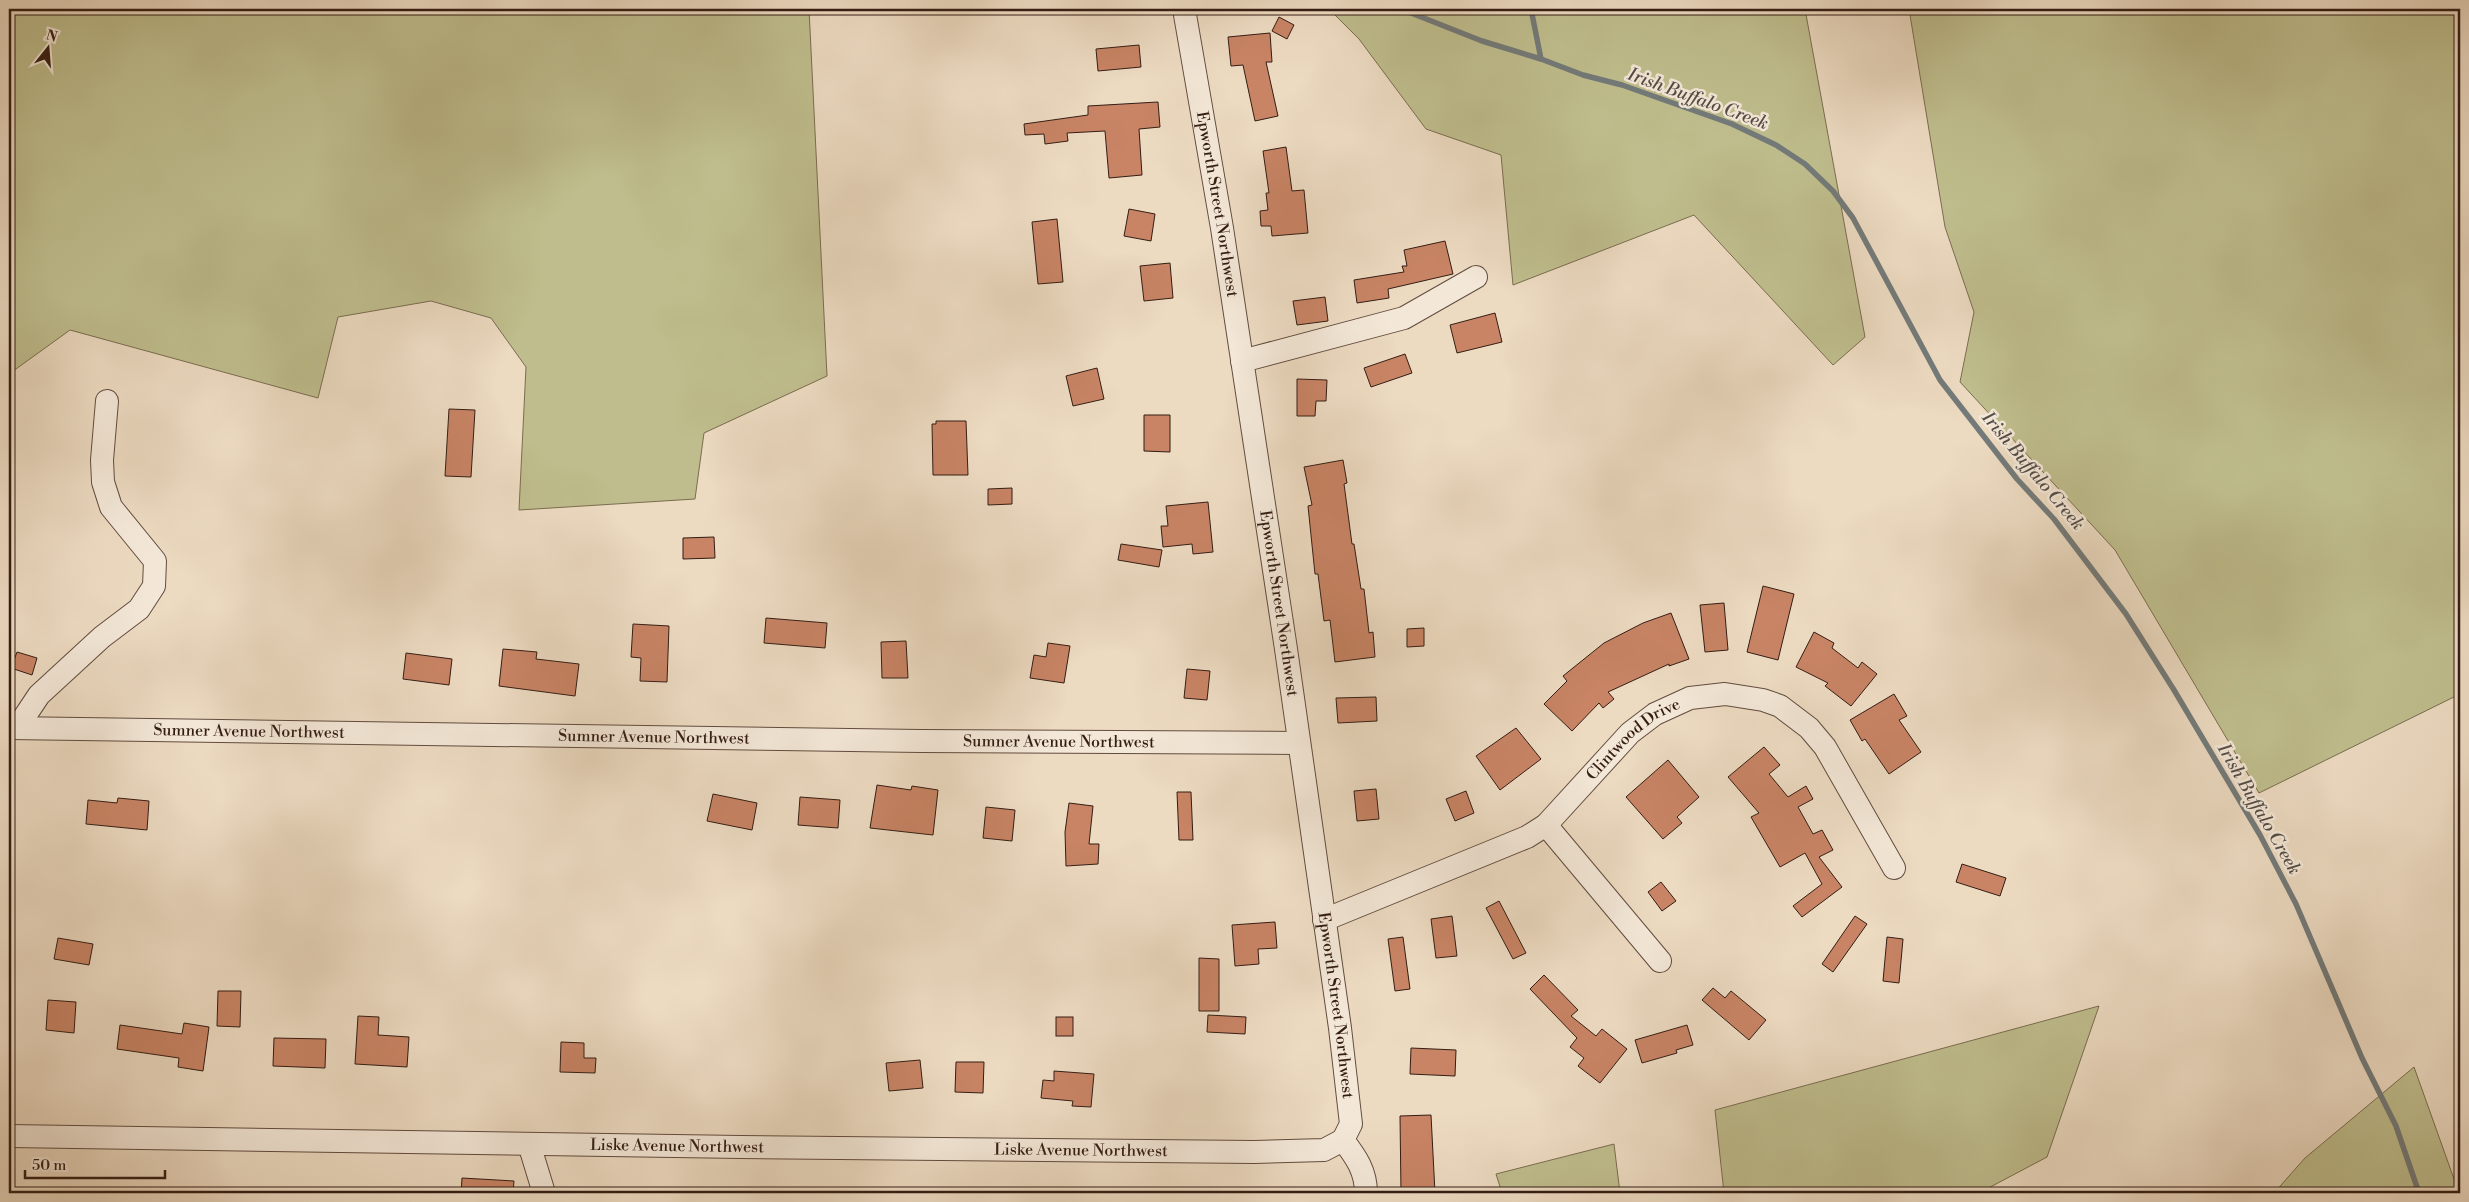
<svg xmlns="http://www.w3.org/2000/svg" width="2469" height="1202" font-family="'Libre Bodoni',serif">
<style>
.green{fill:#bfbd8d;stroke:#7a6d50}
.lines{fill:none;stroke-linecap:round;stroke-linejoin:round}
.stream{stroke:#737a79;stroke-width:5.5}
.building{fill:#c88465;stroke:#341d14}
.minor-casing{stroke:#624c3f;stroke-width:24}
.minor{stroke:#f3e7d7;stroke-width:22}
.labels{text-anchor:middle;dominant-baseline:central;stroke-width:5;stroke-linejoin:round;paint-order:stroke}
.street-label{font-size:16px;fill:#341d14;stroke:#f3e7d7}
.water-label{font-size:18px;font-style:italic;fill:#544c47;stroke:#f3e7d7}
</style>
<rect width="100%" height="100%" fill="#ecdac1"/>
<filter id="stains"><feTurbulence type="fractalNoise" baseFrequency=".004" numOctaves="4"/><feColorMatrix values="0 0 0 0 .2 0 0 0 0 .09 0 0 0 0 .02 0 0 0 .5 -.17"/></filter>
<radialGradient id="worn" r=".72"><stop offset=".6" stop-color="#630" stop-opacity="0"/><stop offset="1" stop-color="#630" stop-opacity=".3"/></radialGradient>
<g class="green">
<polygon points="9,9 809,9 827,376 704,433 695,499 519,510 526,367 491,318 431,301 338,317 318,398 70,330 9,374"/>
<polygon points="1329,9 1805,9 1865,337 1833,365 1694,215 1513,285 1501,155 1426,129 1359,39"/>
<polygon points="1909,9 2460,9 2460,694 2259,793 2115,550 1960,382 1974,312 1945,227"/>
<polygon points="2099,1006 2047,1157 1979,1193 1724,1193 1715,1110"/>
<polygon points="2414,1067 2459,1193 2274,1193 2305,1158"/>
<polygon points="1614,1144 1620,1193 1502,1193 1496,1174"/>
</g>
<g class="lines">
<g class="stream">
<polyline points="1401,9 1482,41 1541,59 1583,75 1622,85 1732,124 1776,145 1805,164 1833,191 1853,218 1940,380 2017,479 2054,519 2126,614 2174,690 2260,835 2296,904 2362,1058 2396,1126 2419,1193"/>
<polyline points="1531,9 1541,59"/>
</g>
</g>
<g class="building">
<polygon points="1279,17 1294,25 1287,39 1272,31"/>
<polygon points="1270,33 1272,62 1266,62 1278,116 1255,121 1243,65 1231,66 1228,37"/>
<polygon points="1139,45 1141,67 1098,71 1096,49"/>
<polygon points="1158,102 1160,127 1139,129 1142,175 1109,178 1105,131 1067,133 1068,141 1045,144 1044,134 1025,135 1024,124 1088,115 1088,106"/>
<polygon points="1286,147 1292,191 1304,190 1308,233 1272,236 1271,226 1261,226 1260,211 1268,210 1266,193 1269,193 1263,151"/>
<polygon points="1129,209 1155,214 1151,241 1124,236"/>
<polygon points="1057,219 1063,282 1038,284 1032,222"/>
<polygon points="1445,241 1453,274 1388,289 1389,298 1357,303 1354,280 1404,272 1402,266 1407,266 1404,250"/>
<polygon points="1170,263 1173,298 1144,301 1140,266"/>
<polygon points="1325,297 1328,321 1297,325 1293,301"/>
<polygon points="1495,313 1502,342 1457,353 1450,325"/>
<polygon points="1405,354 1412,373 1371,387 1364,368"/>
<polygon points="1097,368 1104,399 1073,406 1066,376"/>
<polygon points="1297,379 1327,380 1326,401 1316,401 1315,416 1297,416"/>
<polygon points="449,409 475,410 471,477 445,476"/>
<polygon points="1144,415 1170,415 1170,452 1144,451"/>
<polygon points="936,421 966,421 968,475 933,475 932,424 936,424"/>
<polygon points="1343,460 1347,483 1344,484 1352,544 1354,544 1361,589 1364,589 1369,633 1373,632 1375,657 1335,662 1330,620 1324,621 1318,574 1315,574 1308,506 1312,505 1304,467"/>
<polygon points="1012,488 1012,504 988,505 988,489"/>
<polygon points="1208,502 1213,552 1193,554 1192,544 1163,547 1161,526 1168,526 1166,506"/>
<polygon points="714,537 715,558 683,559 683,538"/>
<polygon points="1121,544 1162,550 1159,567 1118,560"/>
<polygon points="1763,586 1794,594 1778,660 1747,652"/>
<polygon points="1724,603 1728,650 1705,652 1700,605"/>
<polygon points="1671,613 1689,659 1669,666 1669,664 1608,692 1614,699 1603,708 1599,703 1572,731 1544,704 1567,681 1563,676 1604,643 1643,623"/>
<polygon points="766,618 827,623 825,648 764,643"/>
<polygon points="633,624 669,626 667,682 640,681 641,658 631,657"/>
<polygon points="1424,628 1424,646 1407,647 1407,629"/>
<polygon points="1814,632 1834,643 1832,648 1858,668 1862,662 1877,674 1851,706 1825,686 1828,683 1796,667"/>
<polygon points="906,641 908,678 882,678 881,642"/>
<polygon points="1048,643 1070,646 1064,683 1030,678 1034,655 1046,657"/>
<polygon points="503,649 537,652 536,659 579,664 575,696 499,686"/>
<polygon points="17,652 37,658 32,675 11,668"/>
<polygon points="406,653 452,659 449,685 403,679"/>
<polygon points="1187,669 1210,671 1207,700 1184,698"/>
<polygon points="1894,694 1907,716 1899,720 1921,752 1889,774 1865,739 1862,741 1850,720"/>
<polygon points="1376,697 1377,721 1338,723 1336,698"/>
<polygon points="1516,728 1541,759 1500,790 1476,756"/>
<polygon points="1764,747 1780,765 1769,774 1788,797 1806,786 1813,799 1798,807 1813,834 1822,830 1833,850 1819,857 1842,887 1802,917 1793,906 1822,884 1805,853 1780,867 1751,817 1759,813 1728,777"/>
<polygon points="1668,760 1699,797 1677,817 1682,823 1663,839 1626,797"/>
<polygon points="877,785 911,790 912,786 938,790 933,835 870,828"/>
<polygon points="1376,789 1379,819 1357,821 1354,791"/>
<polygon points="1466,791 1474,813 1455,821 1446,799"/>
<polygon points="1177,792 1191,792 1193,840 1179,840"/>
<polygon points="713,794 757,803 752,830 707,821"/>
<polygon points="800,797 840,800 838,828 798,825"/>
<polygon points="118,798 149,801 147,830 86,824 88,800 117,803"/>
<polygon points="1069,803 1093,806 1089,844 1099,844 1098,864 1066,866 1065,832"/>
<polygon points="986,807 1015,810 1012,841 983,838"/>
<polygon points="1962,864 2006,878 2000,896 1956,882"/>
<polygon points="1661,882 1676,901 1662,911 1648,892"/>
<polygon points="1499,901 1526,953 1513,959 1486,908"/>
<polygon points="1452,916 1457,956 1436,958 1431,919"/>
<polygon points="1855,916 1867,924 1833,972 1822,964"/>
<polygon points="1275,922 1277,948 1258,949 1259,964 1235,966 1232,925"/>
<polygon points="1403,937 1410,989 1395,991 1388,939"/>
<polygon points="1887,937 1903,939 1899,983 1883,981"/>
<polygon points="58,938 93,944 89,965 54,959"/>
<polygon points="1199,958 1219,959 1219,1011 1199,1011"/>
<polygon points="1544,975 1578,1010 1571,1016 1596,1036 1602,1029 1627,1049 1600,1083 1578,1066 1584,1058 1570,1047 1577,1038 1530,989"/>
<polygon points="1713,988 1725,998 1731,991 1766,1020 1749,1040 1702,1000"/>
<polygon points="218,991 241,991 240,1027 217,1026"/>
<polygon points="48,1000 76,1002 74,1033 46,1030"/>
<polygon points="1208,1015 1246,1017 1245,1034 1207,1032"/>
<polygon points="358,1016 379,1017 378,1035 409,1037 407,1067 355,1064"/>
<rect x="1056" y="1017" width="17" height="19"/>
<polygon points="184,1023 209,1027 203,1071 178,1067 179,1058 117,1049 120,1025 182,1034"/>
<polygon points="1687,1025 1693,1045 1676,1050 1677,1053 1642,1063 1635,1040"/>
<polygon points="274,1038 326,1039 325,1068 273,1066"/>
<polygon points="561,1042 584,1043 584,1058 596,1058 595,1073 560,1072"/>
<polygon points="1411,1048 1456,1050 1455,1076 1410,1074"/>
<polygon points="920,1060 923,1088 889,1091 886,1063"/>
<polygon points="956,1062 984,1062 983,1093 955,1092"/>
<polygon points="1054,1071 1094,1074 1091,1107 1072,1106 1073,1101 1041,1098 1043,1080 1054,1081"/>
<polygon points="1431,1115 1435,1193 1401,1193 1400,1116"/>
<polygon points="462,1178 514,1181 513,1193 461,1193"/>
</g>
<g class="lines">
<g class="minor-casing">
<g id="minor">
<path id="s1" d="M 1184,9 L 1222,228 L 1286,649 L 1340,1028 L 1351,1124 L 1343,1140"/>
<polyline points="1242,361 1404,318 1476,277"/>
<path id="s2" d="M 9,728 L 921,741 L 1298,743"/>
<polyline points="17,728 39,695 102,637 139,609 154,586 155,561 111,507 103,482 102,460 107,401"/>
<polyline points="1546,825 1660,961"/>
<path id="s3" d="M 1324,920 L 1527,837 L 1546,825 L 1630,733 L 1655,714 L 1690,698 L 1725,694 L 1763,700 L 1780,706 L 1809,728 L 1825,747 L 1894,868"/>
<path id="s4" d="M 9,1136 L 741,1147 L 1254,1152 L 1324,1150 L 1343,1140"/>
<path d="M 1343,1140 C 1356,1157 1366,1171 1366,1193"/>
<polyline points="529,1144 544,1193"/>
</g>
</g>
<use href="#minor" class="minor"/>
</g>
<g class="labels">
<g class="street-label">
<text stroke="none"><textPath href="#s1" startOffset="198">Epworth Street Northwest</textPath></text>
<text stroke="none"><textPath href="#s1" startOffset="602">Epworth Street Northwest</textPath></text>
<text stroke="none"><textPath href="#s2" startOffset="240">Sumner Avenue Northwest</textPath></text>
<text stroke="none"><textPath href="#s2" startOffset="645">Sumner Avenue Northwest</textPath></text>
<text stroke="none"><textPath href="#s2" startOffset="1050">Sumner Avenue Northwest</textPath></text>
<text stroke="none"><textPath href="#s3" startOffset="365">Clintwood Drive</textPath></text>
<text stroke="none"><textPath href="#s1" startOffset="1008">Epworth Street Northwest</textPath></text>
<text stroke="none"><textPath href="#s4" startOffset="668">Liske Avenue Northwest</textPath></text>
<text stroke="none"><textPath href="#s4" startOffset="1072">Liske Avenue Northwest</textPath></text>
</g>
<g class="water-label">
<text transform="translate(1698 99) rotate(20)">Irish Buffalo Creek</text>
<text transform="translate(2033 471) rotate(50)">Irish Buffalo Creek</text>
<text transform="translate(2259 809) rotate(60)">Irish Buffalo Creek</text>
</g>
</g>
<rect width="2469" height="1202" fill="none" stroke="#ecdac1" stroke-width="30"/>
<rect x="10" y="10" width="2449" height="1182" fill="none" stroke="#341d14" stroke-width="2.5"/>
<rect x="15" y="15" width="2439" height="1172" fill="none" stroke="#341d14"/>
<g transform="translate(48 48) rotate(17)" stroke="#f3e7d7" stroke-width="4" paint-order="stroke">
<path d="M0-4L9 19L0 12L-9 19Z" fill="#341d14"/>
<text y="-8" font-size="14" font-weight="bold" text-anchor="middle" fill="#341d14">N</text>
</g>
<path d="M25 1170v8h140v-8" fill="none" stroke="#341d14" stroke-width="2.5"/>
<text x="32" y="1170" font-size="15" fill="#341d14" stroke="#f3e7d7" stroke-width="4" paint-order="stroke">50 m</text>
<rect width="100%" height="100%" filter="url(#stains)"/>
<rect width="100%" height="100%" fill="url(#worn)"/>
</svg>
